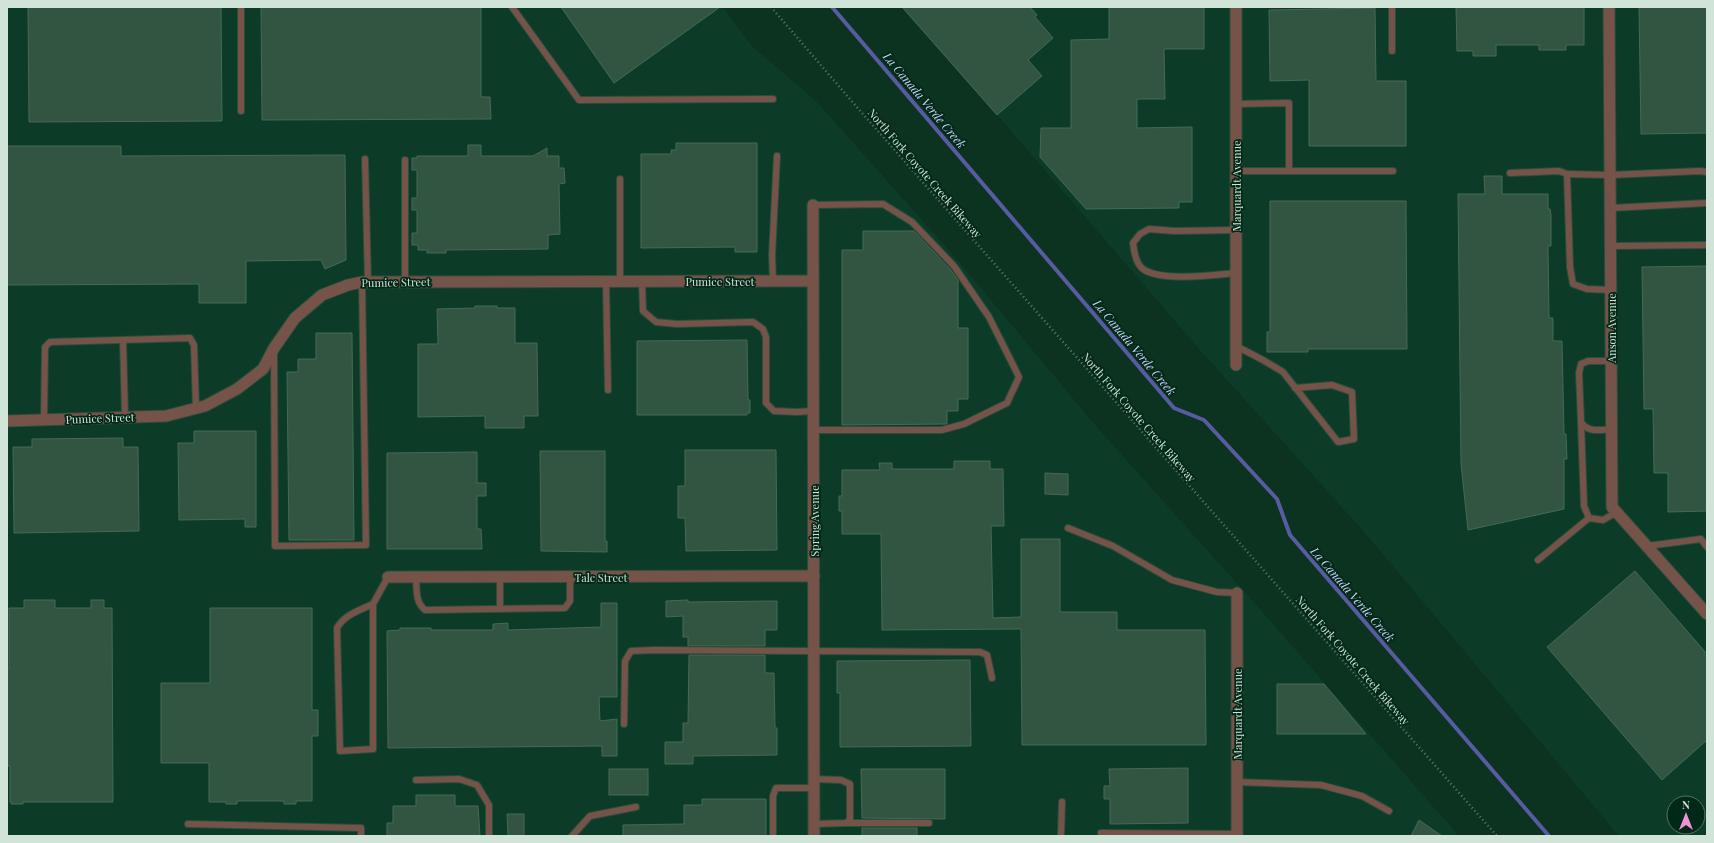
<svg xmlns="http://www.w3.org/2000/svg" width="1714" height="843" font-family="'Playfair Display',serif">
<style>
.built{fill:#0c3c27;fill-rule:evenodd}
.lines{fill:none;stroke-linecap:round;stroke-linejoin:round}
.stream{stroke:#565ba2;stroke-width:4}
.building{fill:#315541;stroke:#456a55}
.service-casing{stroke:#2b4e3d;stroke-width:8}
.minor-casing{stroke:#2b4e3d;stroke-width:13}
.path{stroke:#5e7d6d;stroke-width:2.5;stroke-dasharray:1 3;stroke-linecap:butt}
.service{stroke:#765348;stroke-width:6}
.minor{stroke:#765348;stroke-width:11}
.labels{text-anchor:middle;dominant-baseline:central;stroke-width:3.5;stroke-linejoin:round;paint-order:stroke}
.street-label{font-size:11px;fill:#d0e4d7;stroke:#022817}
.water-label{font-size:12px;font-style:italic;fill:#cfd5fe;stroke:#022817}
</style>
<rect width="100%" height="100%" fill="#0c3220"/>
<g class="built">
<polygon points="7,7 723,7 752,46 817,102 955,257 1096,426 1259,608 1459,836 7,836"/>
<path d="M 904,7 L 1707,7 L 1707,836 L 1619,836 L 1366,534 L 1199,349 ZM 1674,803 L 1698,803 L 1698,827 L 1674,827 Z"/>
</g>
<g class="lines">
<polyline class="stream" points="832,7 1174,408 1204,420 1277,499 1290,535 1549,836"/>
</g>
<g class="building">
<polygon points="28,7 221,7 222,121 29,122"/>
<polygon points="261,7 481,7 481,97 490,97 491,119 262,120"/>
<polygon points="561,7 720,7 614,83"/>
<polygon points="902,7 1030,7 1037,15 1035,17 1053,38 1028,60 1042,76 997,115"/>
<polygon points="1109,7 1204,7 1204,49 1164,49 1165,99 1137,99 1137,128 1192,127 1192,202 1179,202 1179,208 1086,209 1040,157 1041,128 1071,128 1071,40 1109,39"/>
<polygon points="1456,7 1584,7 1584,45 1566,45 1566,50 1539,50 1539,45 1496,45 1496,56 1473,56 1473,51 1457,51"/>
<polygon points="1639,7 1707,7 1707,133 1641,134"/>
<polygon points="1375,8 1376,81 1406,81 1406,146 1309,146 1309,80 1270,81 1269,10"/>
<polygon points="676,143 757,143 757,252 735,252 735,247 641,248 641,154 671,154 671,150 676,150"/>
<polygon points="468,145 481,145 481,156 533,156 547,148 547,156 559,156 559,168 564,168 565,183 559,184 560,234 548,235 548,249 446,250 446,253 427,253 427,250 418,250 418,245 412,245 412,233 417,233 417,210 412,210 412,198 417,198 417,170 412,170 412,158 417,158 417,156 468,156"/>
<polygon points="7,146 121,146 121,156 345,155 346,260 325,269 321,260 246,261 246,303 199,303 199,284 7,285"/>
<polygon points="1484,176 1502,176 1502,194 1548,194 1548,209 1550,209 1551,215 1551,246 1548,246 1549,318 1553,318 1553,341 1562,341 1564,434 1566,434 1567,459 1564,459 1564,509 1468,530 1461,464 1458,194 1485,194"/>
<polygon points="1270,201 1406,201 1407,349 1308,349 1308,352 1267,352 1267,332 1270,332"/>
<polygon points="863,231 914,231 950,269 958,280 958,328 968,328 968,399 958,399 958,411 947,411 947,424 842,425 842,250 863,250"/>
<polygon points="1707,266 1707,511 1668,512 1668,473 1654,473 1653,409 1644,409 1642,267"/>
<polygon points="475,306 497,306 497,308 515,308 515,343 537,343 538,416 524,416 524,428 485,428 485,416 418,417 418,344 438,344 437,309 475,308"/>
<polygon points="316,333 352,333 354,540 289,540 287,372 298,372 298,359 316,359"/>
<polygon points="747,340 748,400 750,400 750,413 747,413 747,415 637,415 637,341"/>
<polygon points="194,431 256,431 256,527 245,527 245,519 179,520 178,443 194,443"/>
<polygon points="123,438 123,447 138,447 139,531 14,533 13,447 32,447 32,439"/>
<polygon points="685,450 776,450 777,550 686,551 685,518 678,518 678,486 685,486"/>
<polygon points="540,451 605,451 605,541 607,541 607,552 541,551"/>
<polygon points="477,452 477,483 486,483 486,496 477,496 477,529 481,529 482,549 387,549 387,453"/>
<polygon points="954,461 990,461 990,469 1003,469 1004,526 991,526 993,618 1021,617 1021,539 1060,539 1060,612 1117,612 1117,630 1205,630 1206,745 1022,745 1021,629 882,630 881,534 842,534 842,511 839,511 839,496 842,496 842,470 880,470 879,463 892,463 892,469 954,469"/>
<polygon points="1045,473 1068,474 1068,495 1045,494"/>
<polygon points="1635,571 1707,654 1707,740 1662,780 1547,647"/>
<polygon points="24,600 55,600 55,608 91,608 91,600 104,600 104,608 112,608 113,802 23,802 23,804 11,804 11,802 10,802 10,766 7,766 7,669 9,669 9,608 24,608"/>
<polygon points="688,600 688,602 777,601 777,630 765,630 765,646 688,646 688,637 683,637 683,616 666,617 666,601"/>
<polygon points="601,603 617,603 617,697 599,697 600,721 617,719 617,756 602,756 602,746 388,748 387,631 400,630 400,628 431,628 431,630 493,630 493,624 508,623 508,630 601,627"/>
<polygon points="210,608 312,608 312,710 318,710 318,736 312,736 312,801 296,801 296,804 284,804 284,801 237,801 237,804 226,804 226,802 209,802 209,763 161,763 161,683 210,683"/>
<polygon points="689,655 765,655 765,673 774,673 775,728 777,728 777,755 693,756 693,764 665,764 665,742 683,742 683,723 688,723"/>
<polygon points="970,660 971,746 840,747 840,693 837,693 837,661"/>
<polygon points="1277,684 1324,684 1366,734 1277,734"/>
<polygon points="1188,768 1188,823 1110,824 1110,799 1104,799 1104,786 1110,786 1109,769"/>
<rect x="609" y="769" width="39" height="26"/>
<polygon points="861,769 945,769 945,819 862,818"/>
<polygon points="416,795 455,795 455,806 478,806 480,836 387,836 387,823 393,823 393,806 416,806"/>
<polygon points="702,799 766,799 766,836 623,836 623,825 684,824 684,805 702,805"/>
<polygon points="507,814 524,814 524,836 508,836"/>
<polygon points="1419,820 1442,836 1411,836"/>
<rect x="862" y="828" width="55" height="8"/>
</g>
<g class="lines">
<g class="service-casing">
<g id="service">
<polyline points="512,7 579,100 773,99"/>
<polyline points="1392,7 1392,51"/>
<polyline points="1236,104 1289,103 1289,171"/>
<polyline points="241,111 241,7"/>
<polyline points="365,159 368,282"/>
<polyline points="1236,171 1393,171"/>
<polyline points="1510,173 1559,171 1567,174 1570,267 1573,284 1587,289 1611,290"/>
<polyline points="1567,174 1610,175 1700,171 1707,172"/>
<polyline points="620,179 620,281"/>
<polyline points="813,205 883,204 912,222 954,266 989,317 1019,377 1007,403 964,424 942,430 813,430"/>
<polyline points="1611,208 1707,203"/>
<path d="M 1236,230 L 1175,231 L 1149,229 L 1140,234 L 1133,243 C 1134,252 1136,264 1143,269 C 1161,282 1214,275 1236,273"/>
<polyline points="1611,246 1707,245"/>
<polyline points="405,281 405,160"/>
<polyline points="606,281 608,390"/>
<polyline points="642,281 643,311 656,322 677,324 753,322 763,329 766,337 766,403 774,411 797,412 813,411"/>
<polyline points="773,281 772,255 777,156"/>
<polyline points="123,340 125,417"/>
<polyline points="1236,346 1263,360 1283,372 1338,442 1354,439 1352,392 1332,385 1295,388"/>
<polyline points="274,351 275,546 366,545 362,282"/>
<path d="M 1612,361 L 1588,361 L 1581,364 L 1579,373 L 1581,422 C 1588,433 1600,430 1612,429"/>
<polyline points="44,420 45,347 50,342 190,338 194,345 196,409"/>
<polyline points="1581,423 1584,506 1589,518 1603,520 1617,512"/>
<polyline points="1068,528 1113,546 1172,580 1217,592 1237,593"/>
<polyline points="1647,546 1701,539 1707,547"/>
<polyline points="1538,560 1589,518"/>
<path d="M 416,577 C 417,590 415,602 425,610 L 565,608 L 570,601 L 570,577"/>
<path d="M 373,604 C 360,610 344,615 337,628 L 340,751 L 373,749 L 373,604 L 388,577"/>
<polyline points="500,609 500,577"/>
<polyline points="624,724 625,661 631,651 654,650 980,652 987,655 992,678"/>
<polyline points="814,779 841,780 850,784 850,820 846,823 814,824"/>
<polyline points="416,780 459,779 477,785 489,805 489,836"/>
<polyline points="1237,782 1321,785 1362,796 1389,811"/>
<polyline points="846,823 929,823"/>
<polyline points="188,824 361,828 361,836"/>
<polyline points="1101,833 1237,834"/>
<polyline points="572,836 590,816 636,807"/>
<polyline points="773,836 773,796 776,788 814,788"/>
<polyline points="1061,836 1062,802"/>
</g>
</g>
<g class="minor-casing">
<g id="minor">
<polyline points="1236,7 1236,365"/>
<polyline points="1609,7 1612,507 1707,614"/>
<polyline points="813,205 814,836"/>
<polyline points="7,421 166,416 205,406 237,389 263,369 274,348 295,318 322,295 348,285 362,282 813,281"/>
<polyline points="388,577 814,576"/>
<polyline points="1237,593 1237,836"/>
</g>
</g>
<polyline class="path" points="771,7 855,105 1497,836"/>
<use href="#service" class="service"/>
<use href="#minor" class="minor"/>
</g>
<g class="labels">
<g class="street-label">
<text transform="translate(925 173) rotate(49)">North Fork Coyote Creek Bikeway</text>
<text transform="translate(1236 186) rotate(-90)">Marquardt Avenue</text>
<text x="720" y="281">Pumice Street</text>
<text transform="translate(396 282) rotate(-1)">Pumice Street</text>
<text transform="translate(1611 328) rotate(-90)">Anson Avenue</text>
<text transform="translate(1139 417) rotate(49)">North Fork Coyote Creek Bikeway</text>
<text transform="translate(100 418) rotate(-2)">Pumice Street</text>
<text transform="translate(814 521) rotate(-90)">Spring Avenue</text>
<text x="601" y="577">Talc Street</text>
<text transform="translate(1353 660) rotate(49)">North Fork Coyote Creek Bikeway</text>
<text transform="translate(1237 714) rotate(-90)">Marquardt Avenue</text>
</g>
<g class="water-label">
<text transform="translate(925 100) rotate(50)">La Canada Verde Creek</text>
<text transform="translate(1135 347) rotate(50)">La Canada Verde Creek</text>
<text transform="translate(1353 594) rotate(49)">La Canada Verde Creek</text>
</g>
</g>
<rect width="1714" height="843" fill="none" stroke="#d0e4d7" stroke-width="16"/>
<g transform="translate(1686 815)"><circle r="19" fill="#022817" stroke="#547364"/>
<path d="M0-3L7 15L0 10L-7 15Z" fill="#f391d6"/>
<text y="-6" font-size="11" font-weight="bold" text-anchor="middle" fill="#d0e4d7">N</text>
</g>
</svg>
